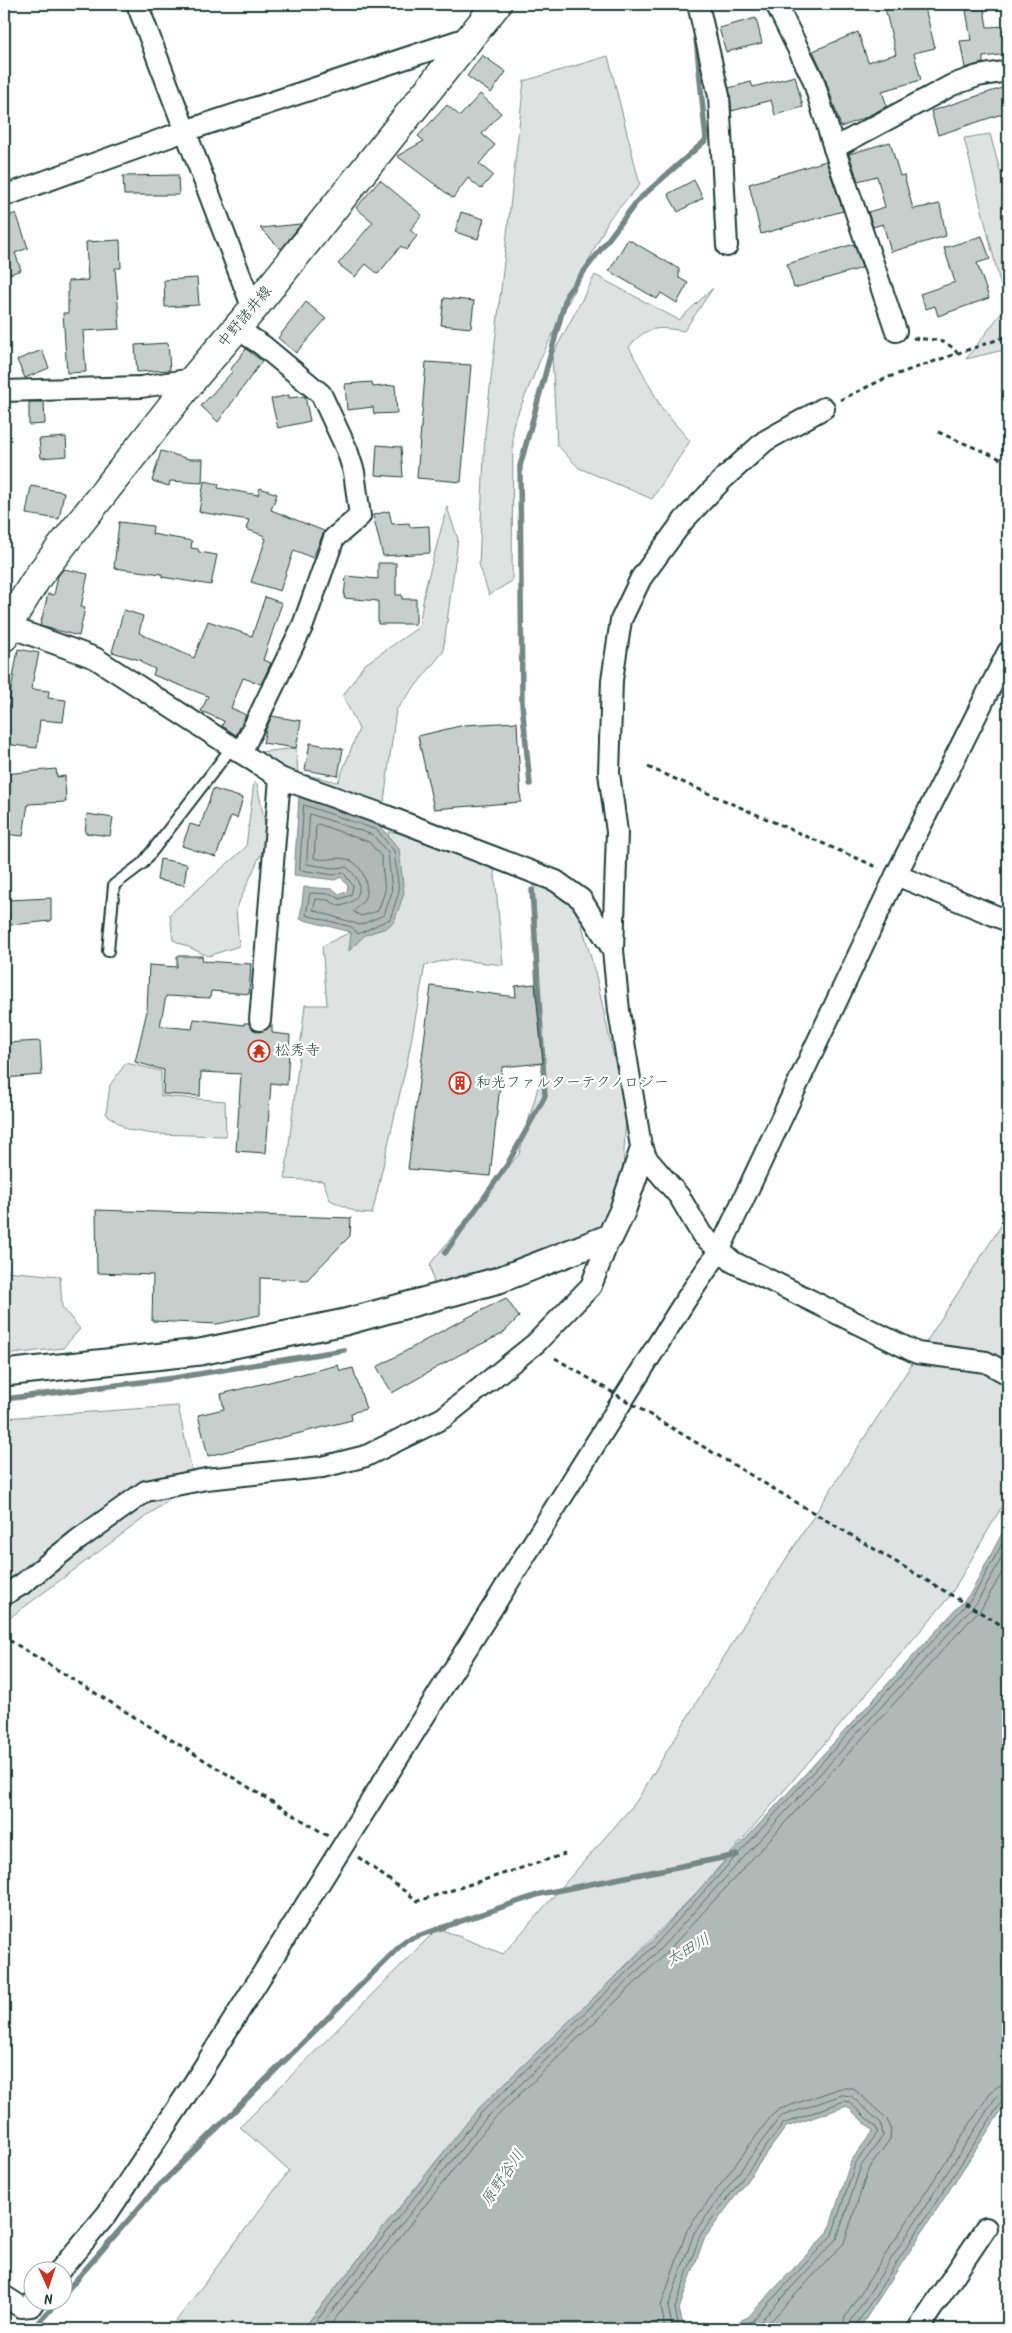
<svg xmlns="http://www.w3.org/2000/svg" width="1012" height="2333" font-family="Kalam,'Klee One',sans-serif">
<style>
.green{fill:#dee3e2;stroke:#7e908b}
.water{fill:#afbab7;stroke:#758883}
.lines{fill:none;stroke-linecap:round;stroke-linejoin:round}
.shore{stroke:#596f68;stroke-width:1}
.stream{stroke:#758883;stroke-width:5.5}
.building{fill:#c7cfcc;stroke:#1f3d34}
.service-casing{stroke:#1f3d34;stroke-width:14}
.minor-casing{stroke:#1f3d34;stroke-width:24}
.tertiary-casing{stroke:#1f3d34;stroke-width:29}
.secondary-casing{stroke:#1f3d34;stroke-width:31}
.path{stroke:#1f3d34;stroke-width:3;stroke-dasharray:5 4;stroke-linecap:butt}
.service{stroke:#fff;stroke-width:10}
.minor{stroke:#fff;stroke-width:20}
.tertiary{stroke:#fff;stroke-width:25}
.secondary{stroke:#fff;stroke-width:28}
.path-bridge{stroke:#1f3d34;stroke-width:3;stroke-dasharray:5 4;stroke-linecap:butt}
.labels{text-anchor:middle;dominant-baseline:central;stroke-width:4.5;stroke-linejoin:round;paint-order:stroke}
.street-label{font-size:15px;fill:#1f3d34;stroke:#fff}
.poi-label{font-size:15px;fill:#1f3d34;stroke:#fff;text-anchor:start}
.water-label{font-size:16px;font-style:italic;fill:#4a625b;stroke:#fff}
</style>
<rect width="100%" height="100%" fill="#fff"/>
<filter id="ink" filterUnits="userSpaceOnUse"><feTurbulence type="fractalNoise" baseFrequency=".02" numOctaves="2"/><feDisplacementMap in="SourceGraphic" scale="10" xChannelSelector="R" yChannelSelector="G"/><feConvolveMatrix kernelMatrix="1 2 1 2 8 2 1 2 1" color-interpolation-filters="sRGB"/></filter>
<g filter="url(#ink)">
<g class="green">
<polygon points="608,56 640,185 609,219 541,358 513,425 512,581 489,595 479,564 485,433 524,81"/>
<polygon points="990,134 1008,200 1008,349 966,359 1006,307 964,138"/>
<path d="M 595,275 L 679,320 L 713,288 L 684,331 C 658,327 647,325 629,347 L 662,409 L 690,441 L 652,499 L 579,468 L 557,445 L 552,356 Z"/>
<polygon points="447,507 458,539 443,652 396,710 384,802 366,807 289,772 261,752 296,748 298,773 338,782 359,729 343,696 364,665 419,627 425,589"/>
<polygon points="254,782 257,784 268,838 236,909 239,946 208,956 173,940 170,914 246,847"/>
<polygon points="388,832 423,833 494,864 503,965 452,959 425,965 408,1058 372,1214 359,1213 330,1200 323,1181 285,1179 305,1005 327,1005 322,946 379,918 391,856"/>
<polygon points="534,881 576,903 596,976 626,1113 623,1172 606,1229 590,1239 434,1284 430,1264 519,1154 544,1066"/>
<polygon points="126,1063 161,1071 161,1096 225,1101 226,1136 154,1134 128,1130 106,1114 110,1085"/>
<polygon points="1008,1215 1008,1496 950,1596 702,1887 439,2158 303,2329 170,2329 289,2171 240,2127 438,1928 503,1954 636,1802 744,1624"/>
<polygon points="4,1271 60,1276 62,1307 80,1329 63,1348 4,1355"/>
<polygon points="178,1406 194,1481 4,1622 4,1418"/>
</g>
<g class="water">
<polygon points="299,797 380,826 399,849 404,893 394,922 386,928 365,935 349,951 351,932 300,919 304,887 333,889 339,894 347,892 348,886 341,877 335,880 294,875"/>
<polygon points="1008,1522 1008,2100 859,2329 723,2329 748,2317 828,2232 851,2161 873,2131 847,2106 786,2127 704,2239 679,2309 684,2329 303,2329 477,2110 653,1940 970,1594"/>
</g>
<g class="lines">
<g class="shore">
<polygon points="304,805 377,830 394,851 399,892 390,919 358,934 352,927 306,915 310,893 331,894 340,899 351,895 353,886 343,872 334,875 300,870"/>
<path d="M 310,814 L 373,835 L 388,853 L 392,892 L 384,915 L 360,925 L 313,910 L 316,899 L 328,900 L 339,906 C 364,903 365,880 346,867 L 332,868 L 307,864 Z"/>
<path d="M 318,824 L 369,842 L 381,856 L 385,891 L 378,911 L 361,916 L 354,912 C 356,907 363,904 365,897 C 370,883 361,862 346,859 C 335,856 326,862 314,858 L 316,826 Z"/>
<polyline points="310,2329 481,2113 656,1944 973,1597 1008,1533"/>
<polyline points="318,2329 486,2118 661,1948 978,1601 1008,1546"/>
<polyline points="327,2329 491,2122 666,1953 983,1606 1008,1562"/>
<polyline points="665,2329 661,2306 687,2230 772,2115 780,2109 841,2088 853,2088 887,2119 891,2129 890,2139 868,2170 844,2243 763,2329"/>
<polyline points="673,2329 668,2307 694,2233 777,2121 782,2116 842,2095 851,2096 881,2123 883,2136 861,2166 837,2238 757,2325 749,2329"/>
<polyline points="679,2329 675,2308 700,2235 783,2124 844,2101 849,2102 876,2127 878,2132 855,2164 832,2235 752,2321 732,2329"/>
<polyline points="842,2329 845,2317 990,2093 998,2086 1008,2084"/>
<polyline points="849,2329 851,2321 996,2097 1002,2093 1008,2092"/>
<polyline points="855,2329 856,2325 1002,2101 1008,2098"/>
</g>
<g class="stream">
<polyline points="530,784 522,704 520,466 567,294 638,200 706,140 696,38"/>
<polyline points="445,1253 507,1165 545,1096 532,890"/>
<polyline points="4,1399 174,1378 344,1350"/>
<polyline points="62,2296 152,2193 406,1940 540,1894 737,1855"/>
<polyline points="33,2329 59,2300"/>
</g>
</g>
<g class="building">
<polygon points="884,4 924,4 935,48 914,53 921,80 882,91 887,106 864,118 841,127 824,75 813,51 858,32 868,62 896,54"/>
<polygon points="984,8 987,27 1008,26 1008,54 983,57 983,63 965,68 960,41 971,40 966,10"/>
<polygon points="756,18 762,43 726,52 719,28"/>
<polygon points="482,55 506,72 491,93 467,76"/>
<polygon points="795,76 803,107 775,115 771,100 732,111 729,88 751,82 753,87"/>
<polygon points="1005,87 1008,112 938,135 931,111"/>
<polygon points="480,94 501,113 482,134 495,145 479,164 493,175 481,189 468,178 453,198 397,156 424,141 418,136 447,105 460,116"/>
<polygon points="890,142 900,176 904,175 913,209 940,204 946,236 891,252 883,224 873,227 868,212 885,207 877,176 858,181 849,154"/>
<polygon points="826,161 843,211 761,234 749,184"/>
<polygon points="178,175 179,195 124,195 123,176"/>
<polygon points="380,180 422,215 410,230 417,236 406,250 401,246 378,274 366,264 355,277 338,264 373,222 356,208"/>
<polygon points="694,180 703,198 678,212 668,194"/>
<polygon points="461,212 484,219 478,239 455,232"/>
<polygon points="16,213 28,248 15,253 21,270 4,276 4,218"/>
<polygon points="301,224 281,249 260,228"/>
<polygon points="982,236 990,259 977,263 989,298 938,316 935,306 926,309 920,294 955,282 944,248"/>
<polygon points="628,239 679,269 679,278 688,283 677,303 661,293 657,299 609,271"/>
<polygon points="120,240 121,268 115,268 120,329 83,331 86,372 67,373 63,313 68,313 68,281 88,280 86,242"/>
<polygon points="854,244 862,268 794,288 787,264"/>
<polygon points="197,278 199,305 165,307 164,280"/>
<polygon points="444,298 474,301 471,328 441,325"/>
<polygon points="306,302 326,319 296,353 278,338"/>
<polygon points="168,343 170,370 137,372 135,345"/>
<polygon points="246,349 262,361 218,422 201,406 232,372 230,370"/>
<polygon points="42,350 49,368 25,378 17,360"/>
<polygon points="426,362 471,365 461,482 417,478"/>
<polygon points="372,382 373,387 395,385 397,413 374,414 373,407 347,410 345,384"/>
<polygon points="289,395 289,398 305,396 310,421 278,428 271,399"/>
<polygon points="29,402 44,402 45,424 29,425"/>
<polygon points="66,437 67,456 41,458 39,439"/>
<polygon points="377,445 401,447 403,477 375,475"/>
<polygon points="161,451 189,459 203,459 202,483 170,481 169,486 152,481"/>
<polygon points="204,481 219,484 218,488 258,495 260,488 277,494 271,510 324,531 313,558 294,550 280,591 251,582 266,539 264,538 265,536 246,529 249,520 199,512"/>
<polygon points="31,486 64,492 59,519 26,514"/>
<polygon points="389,511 392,524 409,523 410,527 429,526 430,553 383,556 373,515"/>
<polygon points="119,522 153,526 152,534 192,541 191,548 198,549 199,552 217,555 211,585 162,577 162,574 114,568"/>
<polygon points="378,563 396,563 396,595 402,595 402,599 416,599 416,624 378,624 378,601 344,598 346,576 378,579"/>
<polygon points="64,569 88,574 81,607 85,608 79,636 40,626 48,594 54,595 58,576"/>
<polygon points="265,597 282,603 263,660 271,663 261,684 243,678 231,708 246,715 236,735 222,726 224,721 201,711 208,696 153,675 155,669 142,663 143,661 112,652 124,610 143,616 139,633 194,658 208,621 252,636"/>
<polygon points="18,649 39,653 31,689 49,691 48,698 66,700 63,722 40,720 37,748 4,744 4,732"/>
<polygon points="272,716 301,721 296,748 263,743 266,729"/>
<polygon points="517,722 521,802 434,809 418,736 464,725"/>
<polygon points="310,743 343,749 338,776 305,770"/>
<polygon points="56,769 57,777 65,776 66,802 28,804 23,836 4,834 4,774"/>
<polygon points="213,789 243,798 237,818 231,816 216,857 182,846 190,824 200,827"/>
<polygon points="87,814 113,818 110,836 85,833"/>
<polygon points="160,859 187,864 184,885 157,880"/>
<polygon points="51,898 51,921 10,925 7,900"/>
<polygon points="177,956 202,956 203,961 251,964 249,994 211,991 210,998 166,996 160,1026 192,1029 194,1019 244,1025 244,1023 249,1023 253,1029 259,1032 265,1030 272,1025 272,1033 290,1035 287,1085 271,1083 266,1153 236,1151 241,1074 201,1072 200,1096 163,1094 164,1070 135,1062 147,1011 149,965 177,967"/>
<polygon points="535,984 543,1063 502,1067 490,1176 408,1169 431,986 516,997 515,986"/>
<polygon points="40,1041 42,1075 4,1078 4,1043"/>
<polygon points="96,1210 351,1218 350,1236 307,1280 260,1278 260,1315 217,1324 152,1321 153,1275 97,1273"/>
<polygon points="506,1298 519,1317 502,1334 459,1355 392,1393 377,1367 451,1326"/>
<polygon points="338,1365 340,1371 353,1368 366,1409 351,1413 352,1420 208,1456 198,1415 224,1409 221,1394"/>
</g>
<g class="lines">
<g class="service-casing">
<polyline id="service" points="108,951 114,885 143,863 232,747"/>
</g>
<g class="minor-casing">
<g id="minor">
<polyline points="137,4 253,309"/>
<polyline points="698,4 719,96 727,246"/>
<polyline points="776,4 813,79 834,148 952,85 978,76 1008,71"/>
<polyline points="834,148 896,331"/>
<polyline points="4,196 185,131 470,37"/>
<polyline points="236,328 262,345 321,394 347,450 354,472 360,516 334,538 303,625 241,753"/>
<polyline points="4,391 141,387 193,379"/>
<polyline points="824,408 765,441 723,479 684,520 641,578 621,620 612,680 609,773 617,832 613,950 619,1011 642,1153 679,1196 702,1235 733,1262 917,1353 986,1362 1008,1374"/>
<polyline points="7,626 95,658 280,778 384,815 556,881 581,899 613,950"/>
<polyline points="896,875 1008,921"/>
<polyline points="260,1020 280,778"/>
<polyline points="4,1595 21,1585 79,1539 146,1491 206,1479 322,1467 366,1456 443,1418 536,1343 591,1286 610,1237"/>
<polyline points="60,2270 107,2214 192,2086 685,1301 719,1251 896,875 1008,652"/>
<polyline points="4,2296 21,2307 31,2306 35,2300"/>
<polyline points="918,2329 986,2228"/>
</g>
</g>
<g class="tertiary-casing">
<polyline id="tertiary" points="4,1373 200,1352 345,1322 499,1280 610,1237 622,1212 642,1153"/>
</g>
<g class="secondary-casing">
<polyline id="secondary" points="4,637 7,626 39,575 193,379 253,309 497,4"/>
</g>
<g class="path">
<path d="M 913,338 C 932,340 947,338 958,354"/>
<polyline points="840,400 886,378 1008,336"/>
<polyline points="938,432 1008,462"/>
<polyline points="648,767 879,868"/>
<polyline points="9,1640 328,1836"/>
<polyline points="358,1857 418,1901 565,1854"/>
</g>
<use href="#service" class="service"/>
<use href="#minor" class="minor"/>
<use href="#tertiary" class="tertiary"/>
<use href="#secondary" class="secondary"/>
<polyline class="path-bridge" points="555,1358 1008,1629"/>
</g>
</g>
<defs>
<g id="temple-ring" transform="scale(1.125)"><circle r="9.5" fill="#fff" stroke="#c8321e" stroke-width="1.5"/><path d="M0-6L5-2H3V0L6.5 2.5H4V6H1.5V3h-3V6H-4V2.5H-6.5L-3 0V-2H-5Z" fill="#c8321e"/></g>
<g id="building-ring" transform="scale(1.125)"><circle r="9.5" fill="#fff" stroke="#c8321e" stroke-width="1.5"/><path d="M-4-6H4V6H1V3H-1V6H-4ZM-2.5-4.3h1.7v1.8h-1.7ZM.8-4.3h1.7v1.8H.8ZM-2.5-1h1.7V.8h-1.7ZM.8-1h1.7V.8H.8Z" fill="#c8321e"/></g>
</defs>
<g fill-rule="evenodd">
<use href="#temple-ring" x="259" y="1051"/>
<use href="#building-ring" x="460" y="1083"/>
</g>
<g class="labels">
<g class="street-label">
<text transform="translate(245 317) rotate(-50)">中野諸井線</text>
</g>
<g class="poi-label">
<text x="275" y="1051">松秀寺</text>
<text x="476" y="1083">和光ファルターテクノロジー</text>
</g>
<g class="water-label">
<text transform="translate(688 1950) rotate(-30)">太田川</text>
<text transform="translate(503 2178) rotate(-56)">原野谷川</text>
</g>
</g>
<rect width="1012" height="2333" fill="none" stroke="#fff" stroke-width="20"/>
<rect x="10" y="10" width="992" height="2313" fill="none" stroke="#1f3d34" stroke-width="2" filter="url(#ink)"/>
<g transform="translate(48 2286) rotate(177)"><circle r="24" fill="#ffffff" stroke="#a5b1ae"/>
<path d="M0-4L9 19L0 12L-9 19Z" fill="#c8321e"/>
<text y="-8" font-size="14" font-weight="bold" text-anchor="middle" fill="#1f3d34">N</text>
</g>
</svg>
